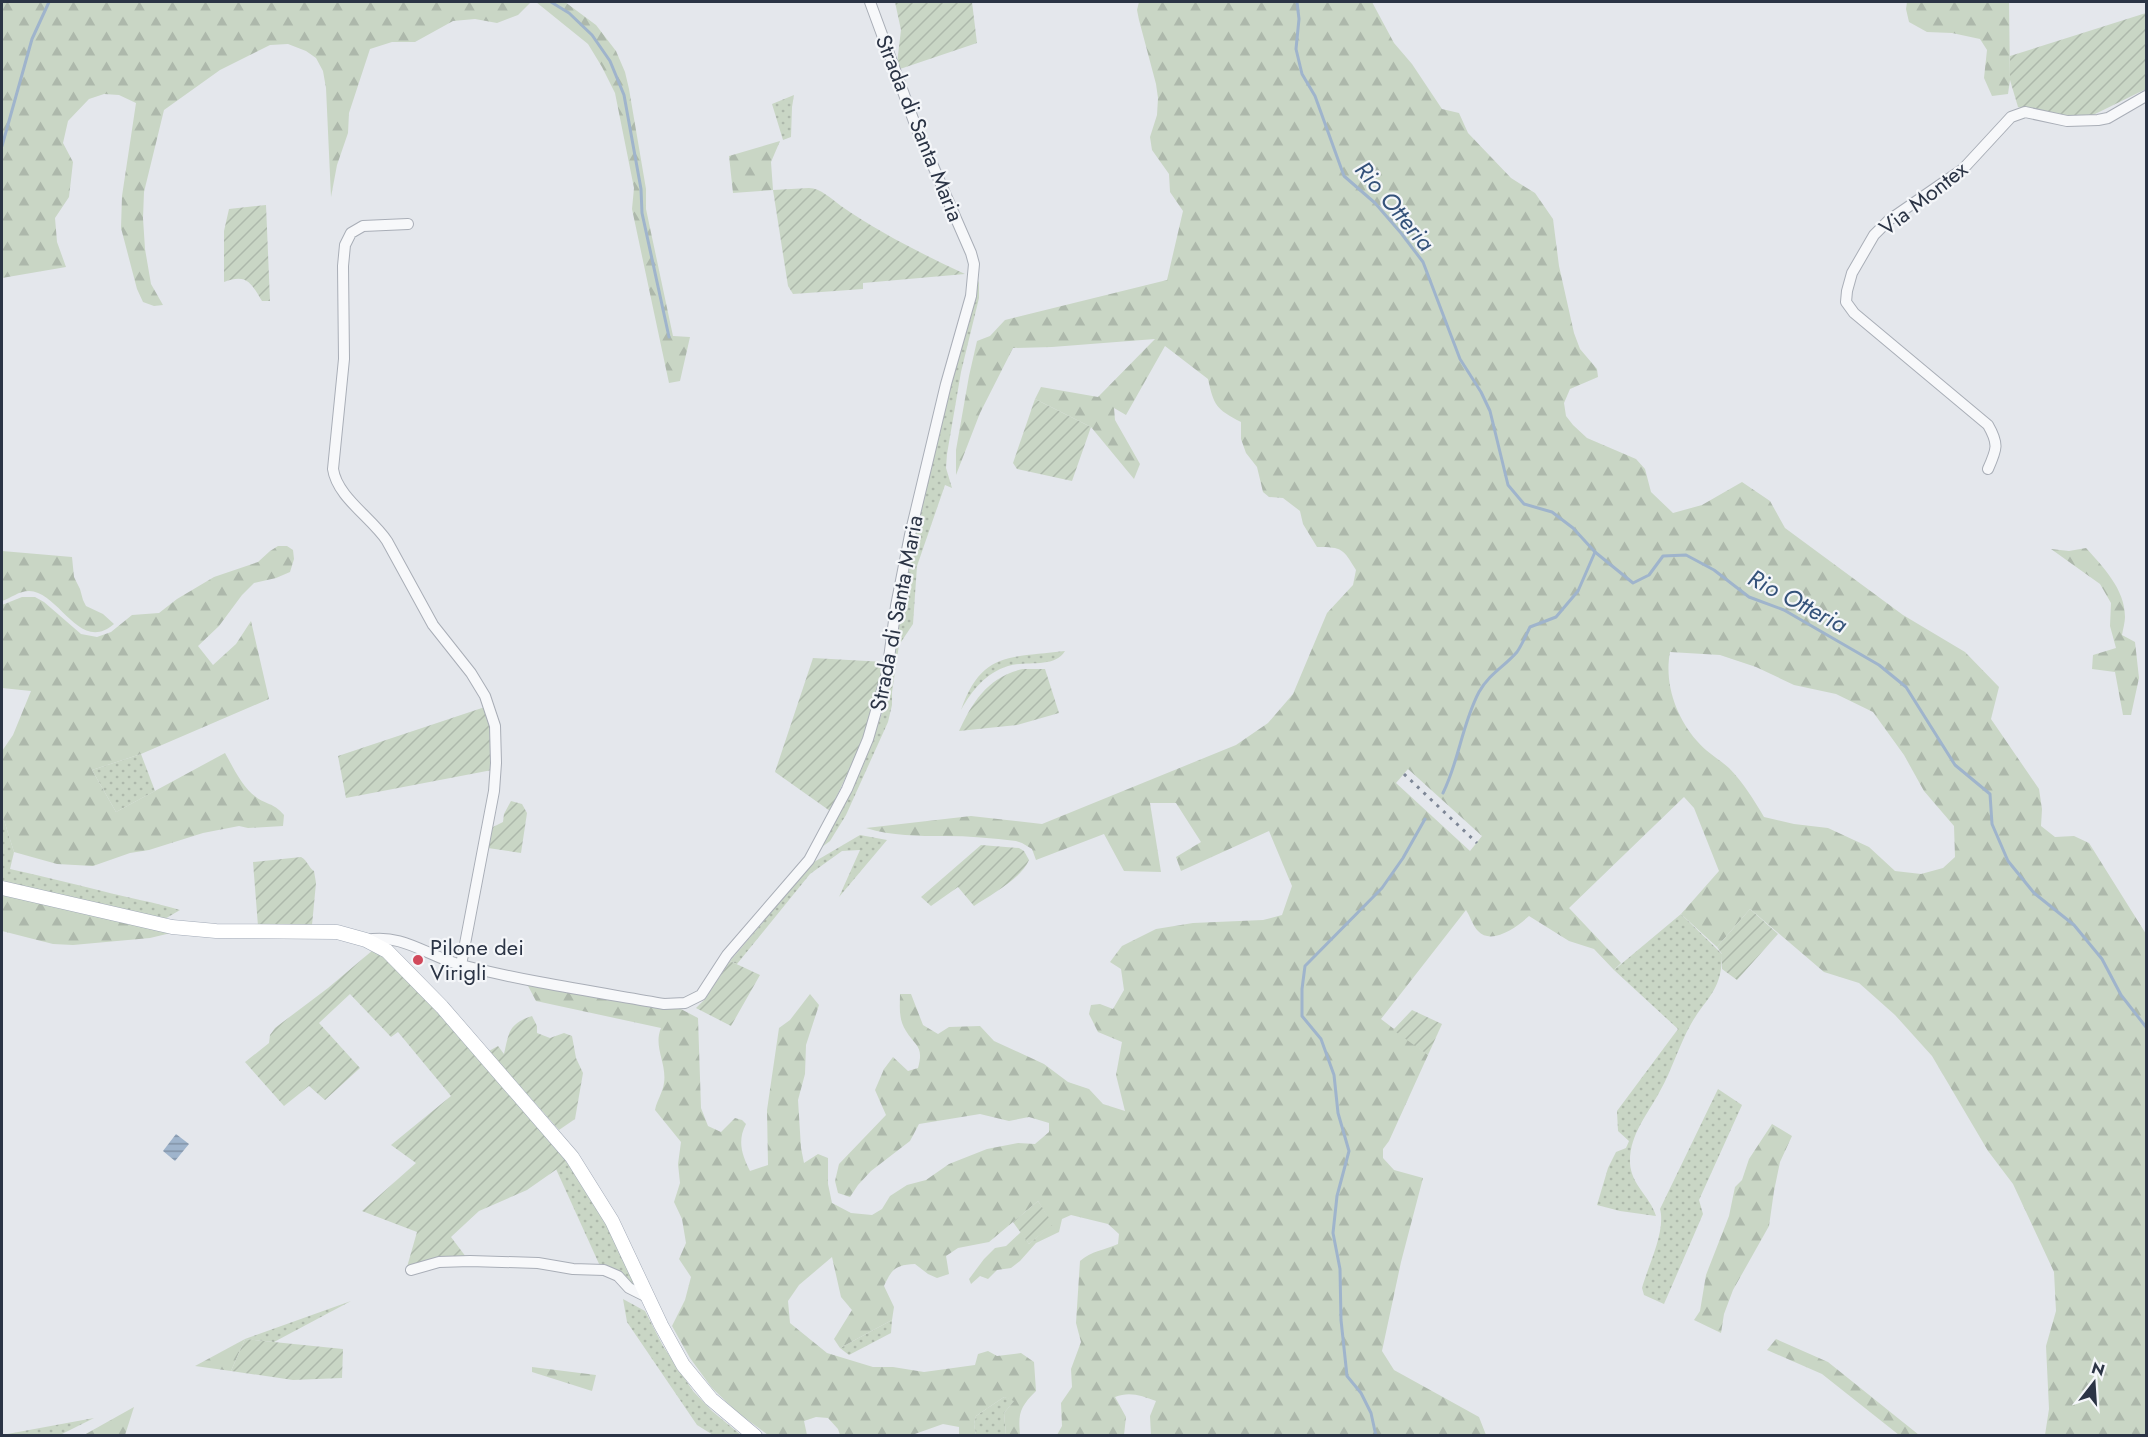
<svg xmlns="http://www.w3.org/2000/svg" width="2148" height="1437" font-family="Jost,sans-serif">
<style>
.grass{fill:url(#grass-dots)}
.forest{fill:url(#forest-firs);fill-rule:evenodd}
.garden{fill:url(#garden-furrows)}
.water{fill:url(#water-rules)}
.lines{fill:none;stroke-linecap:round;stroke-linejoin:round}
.stream{stroke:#9fb4cc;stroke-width:3}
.minor-casing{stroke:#a9aeb7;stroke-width:12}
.major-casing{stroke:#a3abb8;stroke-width:15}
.minor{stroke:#f7f8fa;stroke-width:10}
.major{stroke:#fff;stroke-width:14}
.rail{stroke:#7d8696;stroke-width:3;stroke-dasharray:3 6;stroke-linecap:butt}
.poi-dot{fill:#d1495b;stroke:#f4f6f9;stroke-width:2}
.labels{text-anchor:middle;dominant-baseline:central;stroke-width:4.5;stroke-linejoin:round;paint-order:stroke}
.street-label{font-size:22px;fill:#2b3445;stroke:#f4f6f9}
.poi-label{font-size:22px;fill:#2b3445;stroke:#f4f6f9;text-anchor:start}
.water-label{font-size:24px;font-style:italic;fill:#34527a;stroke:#f4f6f9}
</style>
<defs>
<pattern id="grass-dots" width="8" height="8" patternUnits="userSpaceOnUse" patternTransform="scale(1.5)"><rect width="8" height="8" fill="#c9d6c5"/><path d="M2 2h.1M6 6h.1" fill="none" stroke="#adb8ab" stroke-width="1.8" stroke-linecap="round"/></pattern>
<pattern id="forest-firs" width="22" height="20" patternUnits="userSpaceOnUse" patternTransform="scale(1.5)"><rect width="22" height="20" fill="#c9d6c5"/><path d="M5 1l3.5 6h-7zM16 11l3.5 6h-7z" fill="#adb8ab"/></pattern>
<pattern id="garden-furrows" width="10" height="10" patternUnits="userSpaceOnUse" patternTransform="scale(1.5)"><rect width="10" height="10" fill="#c9d6c5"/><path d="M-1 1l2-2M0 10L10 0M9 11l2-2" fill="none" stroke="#adb8ab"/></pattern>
<pattern id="water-rules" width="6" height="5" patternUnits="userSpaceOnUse" patternTransform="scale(1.5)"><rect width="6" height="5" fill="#9fb4cc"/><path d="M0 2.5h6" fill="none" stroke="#8293a7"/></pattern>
</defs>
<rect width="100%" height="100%" fill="#e4e7ec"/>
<g class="grass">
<polygon points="794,95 792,107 791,137 783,140 772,104"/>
<polygon points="976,276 979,283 979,298 961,372 947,454 946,468 952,488 945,485 917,566 913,624 899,645 892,692 892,705 888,722 846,815 830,841 822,847 860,773 870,748 884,707 893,669 901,604 912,548"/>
<path d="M 1065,651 C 1054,669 1027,660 1008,666 C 986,673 972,690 961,710 C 982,651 1010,658 1065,651 Z"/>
<polygon points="141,754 155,791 116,812 92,770"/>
<path d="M 2,814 L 14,852 L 10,869 C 41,876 71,883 102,891 C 128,898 154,902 180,910 L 163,920 L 2,882 Z"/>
<polygon points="860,835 887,840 839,897 860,850 842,851 810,874 737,964 730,961 814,862"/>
<path d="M 1681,914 L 1722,954 C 1722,991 1707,996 1691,1024 C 1679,1045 1672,1070 1660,1091 C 1648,1114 1629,1135 1630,1163 C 1631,1185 1650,1196 1656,1216 L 1620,1211 L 1597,1205 L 1608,1168 L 1616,1152 L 1626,1148 L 1629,1141 L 1618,1131 L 1617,1111 L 1678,1029 L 1614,970 Z"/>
<path d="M 1718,1089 L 1742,1105 L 1699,1200 L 1703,1214 L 1664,1304 L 1644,1295 L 1642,1288 C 1648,1266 1666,1231 1660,1209 Z"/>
<polygon points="567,1162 608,1227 638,1289 600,1266 556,1169"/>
<polygon points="623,1299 645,1311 663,1346 693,1391 712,1411 741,1435 713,1435 697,1425 627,1322"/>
<polygon points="351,1301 274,1342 245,1339"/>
<polygon points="892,1320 891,1333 849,1355 840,1348"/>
<polygon points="1004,1397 1015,1400 1004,1413 1006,1435 976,1435 974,1424 976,1416"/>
<polygon points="94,1418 60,1435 2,1435"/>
</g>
<g class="forest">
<polygon points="2,2 531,2 518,15 497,23 475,19 453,21 415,42 392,42 370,49 349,113 348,133 337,165 331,197 326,88 323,71 316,58 306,51 288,44 270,45 220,70 164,110 144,192 143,218 145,249 151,284 163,305 154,306 143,302 137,289 121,228 122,196 136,103 119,95 104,94 89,99 68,121 63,143 73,162 69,197 55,218 57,242 66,267 2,278"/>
<polygon points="536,2 565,2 596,25 616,51 625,72 629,89 646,189 646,209 673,336 690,337 680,381 669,383 632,209 634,188 615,93 602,67 588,44"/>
<path d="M 1139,2 L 1372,2 L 1394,43 L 1412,64 L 1442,109 L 1459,113 L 1468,133 L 1511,178 L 1535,193 L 1553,219 L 1559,266 L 1574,333 L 1580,349 L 1597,369 L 1598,377 L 1570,389 L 1564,403 L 1566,416 L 1573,425 L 1587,438 L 1636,459 L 1645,469 L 1651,492 L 1673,513 L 1702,505 L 1742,482 L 1770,501 L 1785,528 L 1903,615 L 1965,652 L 1999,687 L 1991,719 L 2039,789 L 2042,809 L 2041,826 L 2055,837 L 2074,836 L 2089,843 L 2146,934 L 2146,1435 L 2045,1435 L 2049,1409 L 2046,1346 L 2056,1311 L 2054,1272 L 2013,1184 L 1988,1151 L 1932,1056 L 1895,1015 L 1859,983 L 1824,972 L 1750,909 L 1717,947 L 1681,914 L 1719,871 L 1694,808 L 1684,797 L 1569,908 L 1621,963 L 1614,970 L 1594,949 L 1569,941 L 1529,916 C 1518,926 1492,946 1478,931 C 1473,926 1470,916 1466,910 L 1381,1019 L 1428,1055 L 1389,1141 L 1383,1149 L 1383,1158 L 1394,1170 L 1423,1178 L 1401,1262 L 1382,1351 L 1394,1370 L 1479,1417 L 1486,1435 L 1151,1435 L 1150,1416 L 1156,1401 C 1142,1396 1130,1391 1115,1397 L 1126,1417 L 1124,1435 L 1057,1435 L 1062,1426 L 1061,1403 L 1072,1387 L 1071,1369 L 1081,1342 L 1076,1323 L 1080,1261 C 1091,1251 1105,1250 1118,1244 L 1119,1234 L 1108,1224 L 1071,1215 L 1062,1219 L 1059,1232 L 1036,1243 L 1020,1261 L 1011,1268 L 997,1270 L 988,1279 L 980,1276 L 971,1284 L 969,1279 L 984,1259 L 995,1248 L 1006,1246 L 1021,1232 L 1029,1244 L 1052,1224 L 1038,1201 L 989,1242 L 958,1248 L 946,1256 L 949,1274 L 937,1278 L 928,1274 L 915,1264 C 895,1265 892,1269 884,1286 L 894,1307 L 892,1320 L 840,1348 L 834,1339 L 852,1310 L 841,1297 L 832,1257 L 799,1285 L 788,1301 L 790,1323 L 827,1353 L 873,1367 L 893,1367 L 924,1372 L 975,1365 L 978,1354 L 988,1351 L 997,1356 L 1021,1353 L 1034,1362 L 1036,1391 C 1020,1407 1018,1413 1020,1435 L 1006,1435 L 1004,1413 L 1014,1401 L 1004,1397 L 976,1416 L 974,1424 L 976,1435 L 959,1435 L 959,1427 L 943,1424 L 912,1435 L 840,1435 L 838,1429 L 828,1418 L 816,1417 L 804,1421 L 807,1435 L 768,1435 L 737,1412 L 712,1388 L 690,1358 L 672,1326 L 685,1300 L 691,1277 L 679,1259 L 686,1243 L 682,1219 L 674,1202 L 680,1183 L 678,1164 L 681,1142 L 655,1110 C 657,1100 663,1092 664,1083 C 667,1063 653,1047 661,1028 L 536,1001 L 527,984 L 679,1008 L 698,1018 L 701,1108 L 708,1126 L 721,1132 L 735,1118 L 742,1120 L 746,1124 C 737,1141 742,1155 750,1171 L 768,1165 L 767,1110 L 779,1028 L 790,1020 L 810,994 L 819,1005 L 806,1045 L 805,1074 L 798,1100 L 801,1148 L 804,1163 L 818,1154 L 828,1158 L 828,1184 L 832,1203 L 851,1213 L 872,1215 L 882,1209 L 890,1196 L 907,1185 L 926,1180 L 949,1164 L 987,1149 L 1018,1143 L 1035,1144 L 1049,1132 L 1049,1123 L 1029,1117 L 1009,1121 L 980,1114 L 919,1124 L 910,1141 L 871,1171 L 858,1185 L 850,1197 L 838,1193 L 835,1181 L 839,1164 L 886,1115 L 875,1090 L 884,1069 L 893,1057 L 908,1071 L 918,1068 C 924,1046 916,1047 906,1031 C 898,1019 900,1006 900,994 L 911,994 L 923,1025 L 938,1034 L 949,1027 L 980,1026 L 994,1041 L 1044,1064 L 1068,1082 L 1089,1089 L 1103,1104 L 1125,1111 L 1116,1075 L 1122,1042 L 1098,1032 L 1089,1014 L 1091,1005 L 1100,1004 L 1113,1009 L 1124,990 L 1121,969 L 1110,962 L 1122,946 L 1156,929 L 1193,923 L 1263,920 L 1282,915 L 1292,886 L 1269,831 L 1181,871 L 1176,857 L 1201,842 L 1176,803 L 1150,803 L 1161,872 L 1124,871 L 1104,834 L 1036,860 L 1032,849 L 1022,843 L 1016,841 C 993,838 968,836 945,836 C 918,836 892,836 866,828 L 971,816 L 1042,824 L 1236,745 L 1268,723 L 1293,694 L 1327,613 L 1353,585 L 1356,570 C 1343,549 1343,547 1317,547 L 1303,524 L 1300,511 L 1283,498 L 1269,497 L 1263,492 L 1257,467 L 1246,453 L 1241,439 L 1241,422 C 1216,409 1214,406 1208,379 L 1165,346 L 1126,415 L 1114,408 L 1115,420 L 1140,464 L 1134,479 L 1091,427 L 1035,399 L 1041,387 L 1098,397 L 1155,339 L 1052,347 L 1013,348 L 980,413 L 956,475 L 956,450 L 969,376 L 977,341 L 990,336 L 1005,320 L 1167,280 L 1183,211 L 1170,192 L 1169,174 L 1152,150 L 1150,137 L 1157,115 L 1158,98 L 1156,84 L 1139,20 L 1137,10 ZM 1670,652 L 1720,655 L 1756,667 L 1794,685 L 1836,694 L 1873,712 L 1904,755 L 1924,791 L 1954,826 L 1955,857 L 1943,868 L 1921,874 L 1895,871 L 1869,847 L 1828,828 L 1794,824 L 1764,817 C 1754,800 1743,782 1729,768 C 1719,759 1706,752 1697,741 C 1676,717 1664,683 1670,652 ZM 1408,769 L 1482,836 L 1470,851 L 1396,783 Z"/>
<polygon points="1907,2 2009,2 2010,80 2008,94 1992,96 1984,78 1987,50 1980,39 1952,33 1927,32 1909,22 1906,9"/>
<polygon points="780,141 771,162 773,190 733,193 729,156"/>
<path d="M 278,546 L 287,546 L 293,550 L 294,559 L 290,572 L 276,578 L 254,583 L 242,595 L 219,626 L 198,646 L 213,665 L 236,644 L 251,621 L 269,699 L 141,754 L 92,770 L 116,812 L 225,753 C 233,767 242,787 256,797 C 266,805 273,802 284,815 L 283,826 L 248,828 L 239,826 L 203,833 L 149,850 L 130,853 L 93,866 L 57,864 L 14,852 L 2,814 L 2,751 L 13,735 L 31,691 L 2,688 L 2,605 L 22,597 L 35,597 L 44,602 L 81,634 L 97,637 L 111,632 L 132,615 L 159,613 L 177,599 L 214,577 L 258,562 L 270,551 Z"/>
<path d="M 2086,548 C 2103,567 2125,589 2125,617 C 2125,622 2123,629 2122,635 L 2135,642 L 2139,678 L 2131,715 L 2123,715 L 2115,672 L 2092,669 L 2093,655 L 2116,648 L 2110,626 L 2111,603 L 2100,584 L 2051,549 L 2069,551 Z"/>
<path d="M 2,551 L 72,557 L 74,577 L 80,589 L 83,600 L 86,606 L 103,614 L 114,624 C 79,654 60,592 29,591 C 19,591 11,598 2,601 Z"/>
<polygon points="2,893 98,917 175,932 150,938 73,945 53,944 2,931"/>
<polygon points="1772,1124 1792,1136 1780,1162 1774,1191 1769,1226 1733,1290 1724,1314 1721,1333 1694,1320 1700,1311 1706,1275 1729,1216 1735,1187 1742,1180 1749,1159"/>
<polygon points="245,1339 231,1371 195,1366"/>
<polygon points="1776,1339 1828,1362 1919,1435 1899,1435 1822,1374 1767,1350"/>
<polygon points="532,1367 596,1375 592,1391 532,1372"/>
<polygon points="134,1407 125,1435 84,1435"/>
</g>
<g class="garden">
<polygon points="895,2 972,2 977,43 900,69 897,63 901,30"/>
<polygon points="2146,13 2146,89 2091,116 2064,116 2018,107 2010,80 2010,56"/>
<path d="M 809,188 C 820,188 832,199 841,206 C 880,233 922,254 965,274 L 863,283 L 863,289 L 793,294 L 788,286 L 773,190 Z"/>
<path d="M 266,205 L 270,301 L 262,301 C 251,283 247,273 224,282 L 224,231 L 229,209 Z"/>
<polygon points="1035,399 1091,427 1072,481 1017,469 1013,463"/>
<polygon points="813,658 885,662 862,742 830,811 775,772"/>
<path d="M 1023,669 L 1045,669 L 1059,713 L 1017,725 L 959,731 C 972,702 989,676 1023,669 Z"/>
<polygon points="485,707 492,733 492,770 346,798 338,756"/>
<polygon points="511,801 522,804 527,813 521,853 488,848 491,828 503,822 504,814"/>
<path d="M 981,845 L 1019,848 L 1024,851 L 1029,860 C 1022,878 991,895 974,906 L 958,887 L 931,906 L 921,897 Z"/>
<path d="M 301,857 C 308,861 308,867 314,871 L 316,883 L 312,925 L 258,926 L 253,862 Z"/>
<polygon points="1750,909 1778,934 1737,980 1722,969 1722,954 1717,947"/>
<polygon points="373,950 385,957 438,1011 567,1162 527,1190 479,1211 451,1237 466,1257 407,1267 417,1232 362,1211 416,1163 391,1145 451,1096 398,1032 391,1037 350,994 319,1023 360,1068 325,1100 309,1086 284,1106 245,1062 269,1043 270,1035 275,1028 328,988"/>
<polygon points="730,961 760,975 731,1026 696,1008 705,999"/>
<polygon points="1412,1010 1442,1024 1428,1055 1393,1030"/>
<path d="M 532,1016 L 537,1026 L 537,1033 L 550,1038 L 564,1033 L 572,1036 L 576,1058 L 583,1073 L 575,1119 L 559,1130 L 489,1051 L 498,1046 L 504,1054 C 509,1033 508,1024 532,1016 Z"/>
<polygon points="1038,1201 1053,1224 1029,1244 1013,1222"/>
<polygon points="245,1339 343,1349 342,1378 293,1380 231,1371"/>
</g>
<polygon class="water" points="176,1134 189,1144 175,1161 163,1151"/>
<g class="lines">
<g class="stream">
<polyline points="551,2 569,13 592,35 610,61 624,95 641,189 642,213 669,337"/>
<polyline points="1297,2 1299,19 1296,49 1302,74 1315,96 1344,176 1375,203 1401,233 1423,262 1460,359 1481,392 1490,411 1508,485 1524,504 1552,512 1573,528 1595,552 1633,583 1649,575 1663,556 1686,555 1714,570 1749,597 1784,610 1879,665 1906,687 1955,765 1990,794 1992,824 2008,861 2034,893 2074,925 2102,959 2121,995 2146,1027"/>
<polyline points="2,146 32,39 49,2"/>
<path d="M 1443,793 C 1459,761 1462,724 1479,692 C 1490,673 1504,667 1517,652 C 1522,645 1526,635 1530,627 L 1556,617 L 1578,591 L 1595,552"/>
<polyline points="1376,1436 1371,1413 1361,1393 1347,1376 1341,1320 1340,1269 1333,1233 1337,1196 1349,1151 1338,1113 1334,1075 1321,1039 1302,1016 1302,989 1305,966 1382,888 1403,858 1425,819"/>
</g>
<g class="minor-casing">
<g id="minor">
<path d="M 408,224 L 363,226 L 351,233 L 345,245 L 343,266 L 344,359 L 333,469 C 337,497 372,518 387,541 L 433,625 L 471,673 L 485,696 L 495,726 L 496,763 L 494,791 L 461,965"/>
<path d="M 1988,469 C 1997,449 1999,444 1988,425 L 1854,313 L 1846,302 L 1847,291 L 1852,273 L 1874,235 L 1889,220 L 1963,169 L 2011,117 L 2025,112 L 2067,121 L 2098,120 L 2108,118 L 2146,96"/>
<path d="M 366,940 C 403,933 427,956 461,965 C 528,982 596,992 664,1004 L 685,1003 L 701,995 L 727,955 L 809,860 L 847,789 L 868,739 L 887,673 L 896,606 L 910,535 L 946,384 L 971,296 L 974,264 L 971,253 L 916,127 L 870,2"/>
<polyline points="411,1270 439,1262 470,1261 538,1263 573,1269 604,1270 618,1276 629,1288 647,1297"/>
</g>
</g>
<g class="major-casing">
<polyline id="major" points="2,888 172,927 216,931 337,932 366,940 387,951 442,1007 572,1157 612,1221 661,1325 683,1365 711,1399 755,1436"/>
</g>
<use href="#minor" class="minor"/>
<use href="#major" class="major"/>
<polyline class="rail" points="1404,774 1477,843"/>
</g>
<circle class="poi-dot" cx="418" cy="960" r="6"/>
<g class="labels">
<g class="street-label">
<text transform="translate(920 128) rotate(68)">Strada di Santa Maria</text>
<text transform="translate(1923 198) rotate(-38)">Via Montex</text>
<text transform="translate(896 613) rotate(-79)">Strada di Santa Maria</text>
</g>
<g class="poi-label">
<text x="430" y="947">Pilone dei<tspan x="430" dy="25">Virigli</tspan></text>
</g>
<g class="water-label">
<text transform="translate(1395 206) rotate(50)">Rio Otteria</text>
<text transform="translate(1798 601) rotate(28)">Rio Otteria</text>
</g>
</g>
<rect width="2148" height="1437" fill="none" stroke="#2b3445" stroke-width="6"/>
<g transform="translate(2094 1383) rotate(17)" stroke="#f4f6f9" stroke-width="4.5" paint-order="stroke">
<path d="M0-4.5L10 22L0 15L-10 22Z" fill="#2b3445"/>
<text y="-9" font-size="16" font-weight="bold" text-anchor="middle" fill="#2b3445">N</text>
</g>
</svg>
